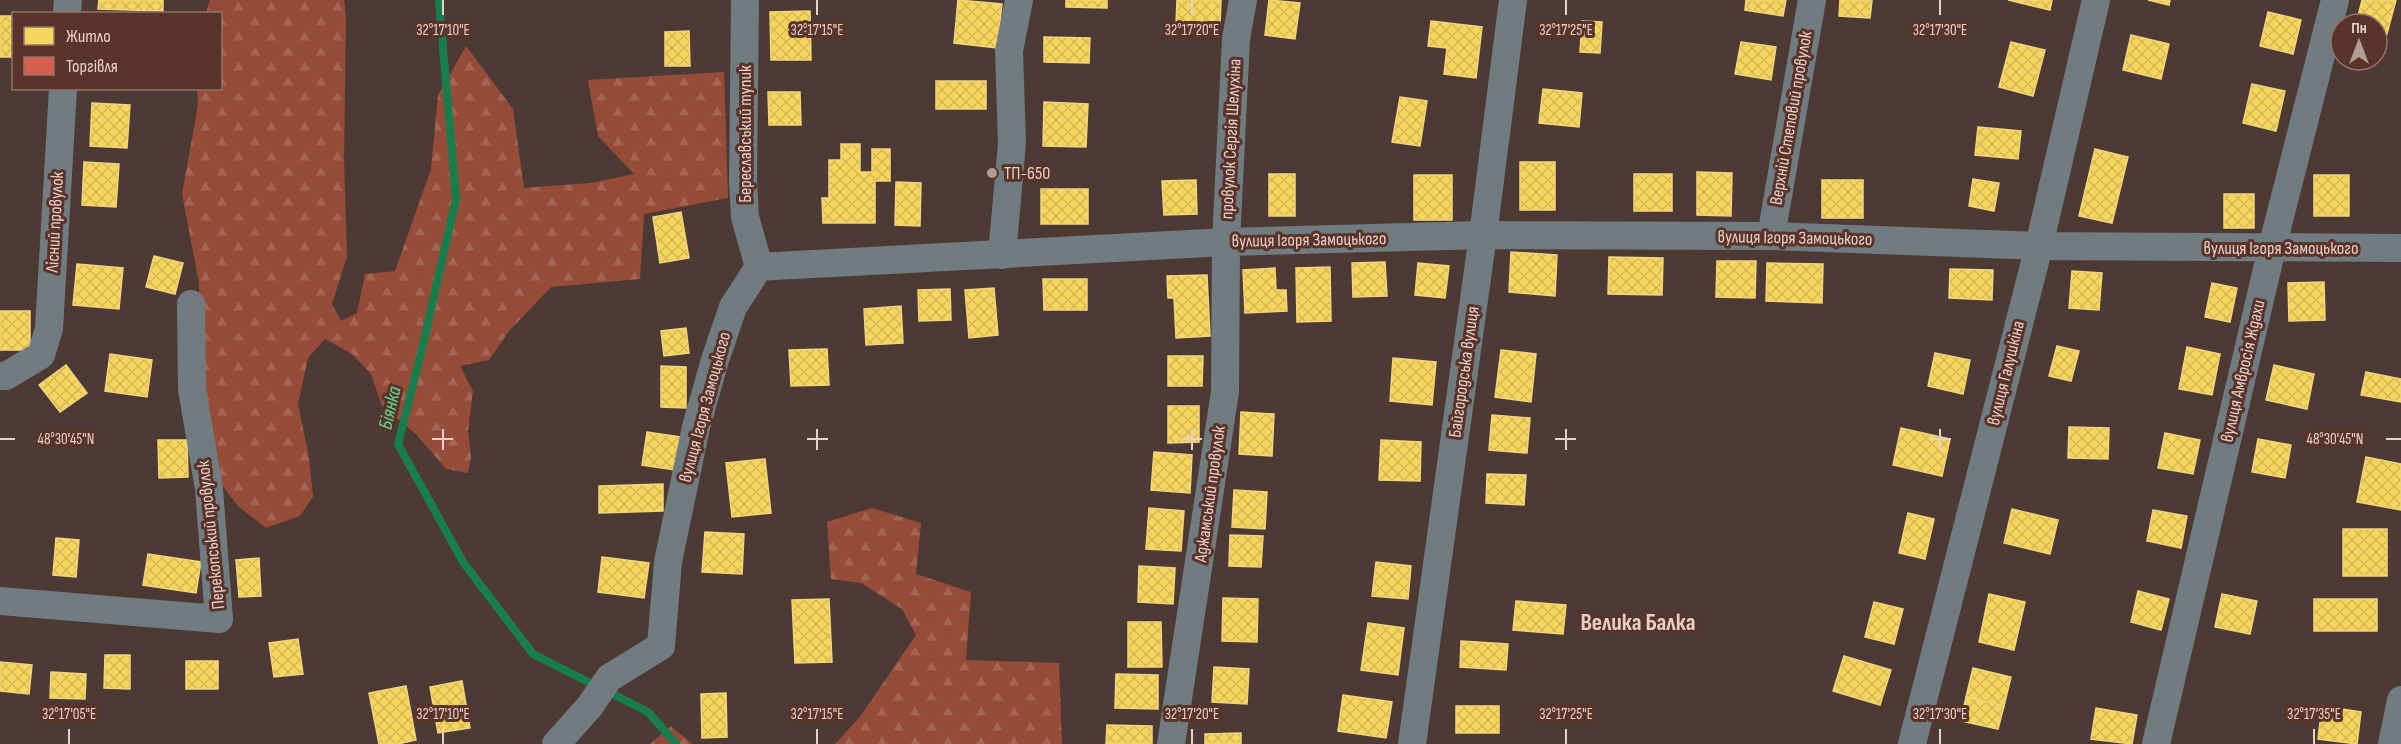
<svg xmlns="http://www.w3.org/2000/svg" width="2401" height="744" font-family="'Sofia Sans Condensed',sans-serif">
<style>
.forest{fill:url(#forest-firs)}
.homes{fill:url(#homes-cross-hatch);stroke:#f2d47d;stroke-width:1.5}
.shops{fill:url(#shops-cross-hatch);stroke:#db8272;stroke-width:1.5}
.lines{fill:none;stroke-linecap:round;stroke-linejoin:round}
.stream{stroke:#197e4d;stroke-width:8}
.minor{stroke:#707c80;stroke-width:28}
.ticks{fill:none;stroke:#e8d0ca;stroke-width:2}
.poi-dot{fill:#b29c96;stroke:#59342a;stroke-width:2}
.labels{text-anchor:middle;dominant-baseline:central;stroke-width:6;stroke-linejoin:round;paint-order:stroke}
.street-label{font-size:18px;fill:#e8d0ca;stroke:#59342a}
.poi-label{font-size:18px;fill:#e8d0ca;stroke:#59342a;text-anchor:start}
.water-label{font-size:20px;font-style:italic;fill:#59dd93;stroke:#59342a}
.district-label{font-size:24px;font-weight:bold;fill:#e8d0ca;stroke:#59342a}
.ticks-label{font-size:15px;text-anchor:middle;fill:#e8d0ca;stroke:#59342a;stroke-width:6;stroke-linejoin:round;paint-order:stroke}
</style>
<defs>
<pattern id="forest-firs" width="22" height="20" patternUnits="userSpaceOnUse" patternTransform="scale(1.5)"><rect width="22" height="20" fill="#954c39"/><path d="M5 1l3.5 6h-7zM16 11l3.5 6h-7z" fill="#a46554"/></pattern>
<pattern id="homes-cross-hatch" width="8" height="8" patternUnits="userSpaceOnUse" patternTransform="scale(1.5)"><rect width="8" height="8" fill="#f6d55c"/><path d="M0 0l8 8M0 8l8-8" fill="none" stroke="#d3b756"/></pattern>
<pattern id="shops-cross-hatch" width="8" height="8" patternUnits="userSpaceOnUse" patternTransform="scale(1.5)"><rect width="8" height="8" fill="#d6604d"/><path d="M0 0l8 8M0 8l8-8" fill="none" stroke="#ab5648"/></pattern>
</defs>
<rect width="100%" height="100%" fill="#4e3a34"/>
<g class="forest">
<polygon points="210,0 344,0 346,18 344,158 347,257 332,304 341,321 357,313 365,274 395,271 431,169 438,95 466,46 513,109 524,188 590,183 634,174 598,136 588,80 724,72 728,198 644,214 640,279 551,287 509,331 489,360 460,366 473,391 468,431 471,456 468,473 446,469 417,435 382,406 371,374 352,354 325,339 308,358 298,404 309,457 313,497 300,516 266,528 238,506 215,476 200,397 199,283 182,194 198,105 197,89 220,88 220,14 206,13"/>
<polygon points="872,508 921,523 916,574 971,592 966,660 1059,663 1062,744 835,744 859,718 916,635 902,609 861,583 831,579 827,522"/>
<polygon points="671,726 692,744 650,744"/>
</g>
<g class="homes">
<polygon points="99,0 163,0 163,11 98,9"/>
<polygon points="958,0 1002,4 997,48 954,43"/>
<polygon points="1066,0 1107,0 1107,8 1066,7"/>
<polygon points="1177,0 1221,0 1220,25 1176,23"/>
<polygon points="1269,0 1300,3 1295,39 1265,35"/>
<polygon points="1746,0 1786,0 1783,16 1745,10"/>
<polygon points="1840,0 1872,0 1870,18 1839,16"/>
<polygon points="2008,0 2052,0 2050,10"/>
<polygon points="2148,0 2170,0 2169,5"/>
<polygon points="2362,0 2396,0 2385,41 2377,39 2377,24 2356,24"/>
<polygon points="810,11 811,60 771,60 770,12"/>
<polygon points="2268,12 2301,20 2293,54 2260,46"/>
<rect x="0" y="16" width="14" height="41"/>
<polygon points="1431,21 1482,27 1476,78 1444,74 1447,48 1428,46"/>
<polygon points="1582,21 1602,22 1600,53 1580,52"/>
<polygon points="689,31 690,66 665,66 665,32"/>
<polygon points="2131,35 2169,44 2161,79 2123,70"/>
<polygon points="1044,37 1090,38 1089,63 1044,62"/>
<polygon points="1741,42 1776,47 1771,80 1735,74"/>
<polygon points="2011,42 2045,50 2033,96 1999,87"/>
<rect x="936" y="81" width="50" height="28"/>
<polygon points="2252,84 2285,91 2276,131 2243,123"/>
<polygon points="1543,89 1582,93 1579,127 1539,123"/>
<polygon points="768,92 800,92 801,125 769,125"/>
<polygon points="1400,97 1427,101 1420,146 1392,142"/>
<polygon points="1044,102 1088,104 1086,147 1043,146"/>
<polygon points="92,103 130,105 127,148 90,146"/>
<polygon points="1978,127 2021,131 2018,159 1975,155"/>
<polygon points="841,144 860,144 860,172 872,172 872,149 890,149 890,181 875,181 875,223 823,223 822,198 829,198 829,160 841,160"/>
<polygon points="2095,149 2128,157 2112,223 2079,216"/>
<polygon points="84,162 119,164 116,207 82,205"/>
<rect x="1520" y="162" width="35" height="48"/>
<polygon points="1697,172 1732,173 1731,216 1697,215"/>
<rect x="1269" y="174" width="26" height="42"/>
<rect x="1634" y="174" width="38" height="37"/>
<rect x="1414" y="175" width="38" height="45"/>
<rect x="2314" y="175" width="35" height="41"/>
<polygon points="1973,179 1999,183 1994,211 1969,206"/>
<polygon points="1196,180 1197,214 1164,215 1162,181"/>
<rect x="1822" y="180" width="41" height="38"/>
<polygon points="896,182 921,183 920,226 895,225"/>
<rect x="1041" y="189" width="47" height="35"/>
<rect x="2224" y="194" width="30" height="34"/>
<polygon points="681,212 689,258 660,263 653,217"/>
<polygon points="1511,252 1557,255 1555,296 1509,292"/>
<polygon points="154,256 183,263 175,294 146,287"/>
<polygon points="1609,257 1663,258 1662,295 1608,294"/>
<polygon points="1717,261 1756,261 1755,298 1716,297"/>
<polygon points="1385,262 1387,296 1353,297 1352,263"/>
<polygon points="1418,263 1449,266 1445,298 1415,295"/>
<polygon points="1767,263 1823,264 1822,303 1766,301"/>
<polygon points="77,264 123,268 119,309 73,305"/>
<polygon points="1330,267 1331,321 1297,322 1296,268"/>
<polygon points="1275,268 1276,290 1286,290 1287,311 1245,313 1243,270"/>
<polygon points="1950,269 1993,270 1992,300 1949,298"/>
<polygon points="2072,271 2102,273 2099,310 2069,308"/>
<polygon points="1207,275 1210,336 1176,338 1174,298 1168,298 1167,276"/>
<polygon points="1043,279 1087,279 1087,310 1044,310"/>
<polygon points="2324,282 2325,320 2289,321 2288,283"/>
<polygon points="2212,283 2237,288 2230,322 2205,317"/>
<polygon points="994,288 998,335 969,338 965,290"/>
<polygon points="950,289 951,320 919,321 918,290"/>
<polygon points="901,306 903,343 866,345 864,309"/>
<rect x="0" y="311" width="30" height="39"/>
<polygon points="686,328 689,353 664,356 661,331"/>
<polygon points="2057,346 2079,351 2071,381 2049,376"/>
<polygon points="2187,347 2220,354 2212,395 2179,389"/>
<polygon points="827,349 829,385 791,386 789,350"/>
<polygon points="1501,350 1536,354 1531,402 1495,397"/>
<polygon points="1935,353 1970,360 1963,394 1928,386"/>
<polygon points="110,354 152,360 147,397 105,391"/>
<polygon points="1168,356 1203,356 1202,386 1168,386"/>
<polygon points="1393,358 1436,362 1432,405 1390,401"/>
<polygon points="66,365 87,393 60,412 39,385"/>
<polygon points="2274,365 2314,374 2307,409 2266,400"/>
<polygon points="661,366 686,367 686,408 661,407"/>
<polygon points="2366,372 2401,379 2401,402 2361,395"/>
<polygon points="1168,406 1199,406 1199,442 1168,443"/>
<polygon points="1241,412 1274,414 1272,456 1239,454"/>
<polygon points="1492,415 1530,418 1527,453 1489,450"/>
<polygon points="2069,427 2109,428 2108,459 2068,458"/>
<polygon points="1901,428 1950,439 1942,476 1893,465"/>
<polygon points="647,432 680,437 675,470 642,465"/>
<polygon points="2165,433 2200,440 2193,474 2158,468"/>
<polygon points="2258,439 2291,445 2285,478 2252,472"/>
<polygon points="158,440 187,440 188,477 159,478"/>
<polygon points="1381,440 1421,442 1420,481 1379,480"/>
<polygon points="1154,452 1192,455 1190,493 1151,490"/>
<polygon points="2366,457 2401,464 2401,510 2357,502"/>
<polygon points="765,459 771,513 732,517 726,463"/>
<polygon points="1487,474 1526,475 1524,505 1486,503"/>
<polygon points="663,484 663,511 599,513 599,486"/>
<polygon points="1234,490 1267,492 1265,529 1232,527"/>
<polygon points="1149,508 1184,511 1181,551 1146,549"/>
<polygon points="2012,509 2058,520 2050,554 2004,543"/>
<polygon points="2153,510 2187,516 2181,548 2147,541"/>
<polygon points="1908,513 1934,519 1925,559 1899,553"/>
<rect x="2343" y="529" width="44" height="47"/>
<polygon points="705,532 744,534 742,574 702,572"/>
<polygon points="1230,535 1263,536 1261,567 1229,566"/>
<polygon points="56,538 79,540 76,577 53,575"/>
<polygon points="148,554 201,562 196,593 143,585"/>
<polygon points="602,557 649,563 644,598 598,592"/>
<polygon points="259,558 261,596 239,597 236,560"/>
<polygon points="1376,562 1411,566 1408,599 1372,596"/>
<polygon points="1139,566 1175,568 1173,604 1138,602"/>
<polygon points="2138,591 2169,599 2161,630 2131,622"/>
<polygon points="1989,594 2025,602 2014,650 1979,642"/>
<polygon points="2222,594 2257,601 2250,634 2215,627"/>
<polygon points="1223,598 1258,599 1257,642 1222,641"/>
<polygon points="829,599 832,662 795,663 792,600"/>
<rect x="2314" y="599" width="63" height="32"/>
<polygon points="1516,601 1566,605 1563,634 1513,630"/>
<polygon points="1874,602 1903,609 1894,644 1865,637"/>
<polygon points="1128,622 1161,622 1162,667 1128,667"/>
<polygon points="1368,623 1404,628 1398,675 1361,670"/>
<polygon points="298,639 303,674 274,677 269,643"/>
<polygon points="1461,641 1508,644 1506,670 1460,667"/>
<polygon points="105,655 130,655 130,689 104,688"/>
<polygon points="1844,656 1891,670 1880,705 1833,691"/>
<rect x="186" y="661" width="32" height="28"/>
<polygon points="0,662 32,665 29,694 0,691"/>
<polygon points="1214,667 1249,669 1247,704 1212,702"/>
<polygon points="1973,668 2011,677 2004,706 1966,697"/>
<polygon points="51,672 86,674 85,699 50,698"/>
<polygon points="1116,674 1158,675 1158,709 1115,708"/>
<polygon points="462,681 470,728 438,733 430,687"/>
<polygon points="406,686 416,740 398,744 379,744 369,693"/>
<polygon points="726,693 727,737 702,738 701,694"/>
<polygon points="1343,695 1392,702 1386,738 1338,731"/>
<polygon points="1966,697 2004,706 1998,729 1961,721"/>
<rect x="1456" y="706" width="43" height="27"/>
<polygon points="2322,706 2361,712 2357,744 2318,739"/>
<polygon points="2096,708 2137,715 2132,744 2091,739"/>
<polygon points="1107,725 1152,726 1152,744 1106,744"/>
<polygon points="1241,733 1241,744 1205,744 1205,734"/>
</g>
<polygon class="shops" points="995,169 996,177 988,177 988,170"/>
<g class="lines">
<g class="stream">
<polyline points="439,0 456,199 421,353 398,444 463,562 533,654 596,686"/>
<polyline points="607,691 648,712 676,744"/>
</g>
<g class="minor">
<polyline points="745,0 743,181 745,217 759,267"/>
<polyline points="67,14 68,0"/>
<polyline points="1771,236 1812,0"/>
<polyline points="1002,255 1012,143 1009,51 1019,0"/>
<polyline points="0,376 6,376 41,355 49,329 63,88"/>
<polyline points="0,601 219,619 209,489 192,389 191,304"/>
<polyline points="556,744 590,706 609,678 661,646 668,562 696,427 715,360 733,307 759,267 1226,242 1483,235 1771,236 2039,246 2401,248"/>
<polyline points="1171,744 1225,392 1226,242 1236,39 1243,0"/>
<polyline points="1412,744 1483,235 1513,0"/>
<polyline points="1912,744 2039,246 2096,0"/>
<polyline points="2156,744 2272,248 2335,0"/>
<polyline points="2392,744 2401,700"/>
</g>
</g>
<path class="ticks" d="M 443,0 L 443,15M 817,0 L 817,15M 1192,0 L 1192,15M 1566,0 L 1566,15M 1940,0 L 1940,15M 443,429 L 443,450M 817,429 L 817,450M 1192,429 L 1192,450M 1566,429 L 1566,450M 1940,429 L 1940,450M 0,439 L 15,439M 432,439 L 453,439M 807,439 L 828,439M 1181,439 L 1202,439M 1555,439 L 1576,439M 1930,439 L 1951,439M 2386,439 L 2401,439M 69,729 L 69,744M 443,729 L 443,744M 817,729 L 817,744M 1192,729 L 1192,744M 1566,729 L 1566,744M 1940,729 L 1940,744M 2314,729 L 2314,744"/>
<circle class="poi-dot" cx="992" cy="173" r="6"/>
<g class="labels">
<g class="street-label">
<text transform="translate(1791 118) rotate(-80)">Верхній Степовий провулок</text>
<text transform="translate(745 134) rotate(-90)">Береславський тупик</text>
<text transform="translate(1231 139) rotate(-87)">провулок Сергія Шелухіна</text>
<text transform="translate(55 222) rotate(-87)">Лісний провулок</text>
<text transform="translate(1795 238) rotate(1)">вулиця Ігоря Замоцького</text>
<text transform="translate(1309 240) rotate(-1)">вулиця Ігоря Замоцького</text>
<text x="2281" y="248">вулиця Ігоря Замоцького</text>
<text transform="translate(2243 371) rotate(-77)">вулиця Амвросія Ждахи</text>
<text transform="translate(1464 372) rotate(-82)">Байгородська вулиця</text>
<text transform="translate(2006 373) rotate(-76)">вулиця Галушкіна</text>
<text transform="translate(705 407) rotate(-75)">вулиця Ігоря Замоцького</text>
<text transform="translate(1210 494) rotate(-82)">Аджамський провулок</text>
<text transform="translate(211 535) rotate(-96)">Перекопський провулок</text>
</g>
<g class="poi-label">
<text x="1004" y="173">ТП-650</text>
</g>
<g class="water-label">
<text transform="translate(390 408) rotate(-77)">Біянка</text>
</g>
<g class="district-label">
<text x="1638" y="622">Велика Балка</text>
</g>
</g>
<g class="ticks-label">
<text x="443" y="35">32°17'10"E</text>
<text x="817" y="35">32°17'15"E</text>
<text x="1192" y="35">32°17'20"E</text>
<text x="1566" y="35">32°17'25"E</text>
<text x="1940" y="35">32°17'30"E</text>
<text x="66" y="444">48°30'45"N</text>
<text x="2335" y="444">48°30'45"N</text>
<text x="69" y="719">32°17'05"E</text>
<text x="443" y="719">32°17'10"E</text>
<text x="817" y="719">32°17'15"E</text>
<text x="1192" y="719">32°17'20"E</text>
<text x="1566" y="719">32°17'25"E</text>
<text x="1940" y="719">32°17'30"E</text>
<text x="2314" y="719">32°17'35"E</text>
</g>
<rect x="12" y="12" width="210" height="78" fill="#59342a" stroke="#92726a" stroke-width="1.5"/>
<rect x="24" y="27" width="30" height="18" fill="#f6d55c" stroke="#92726a" stroke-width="1.5"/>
<text x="66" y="42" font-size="18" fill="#e8d0ca">Житло</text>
<rect x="24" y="57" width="30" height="18" fill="#d6604d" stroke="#92726a" stroke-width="1.5"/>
<text x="66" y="72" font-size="18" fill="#e8d0ca">Торгівля</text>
<g transform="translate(2359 42)"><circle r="28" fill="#59342a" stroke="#92726a" stroke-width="1.5"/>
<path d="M0-4.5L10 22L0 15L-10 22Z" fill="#b29c96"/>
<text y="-9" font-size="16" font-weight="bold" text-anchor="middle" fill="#e8d0ca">Пн</text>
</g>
</svg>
